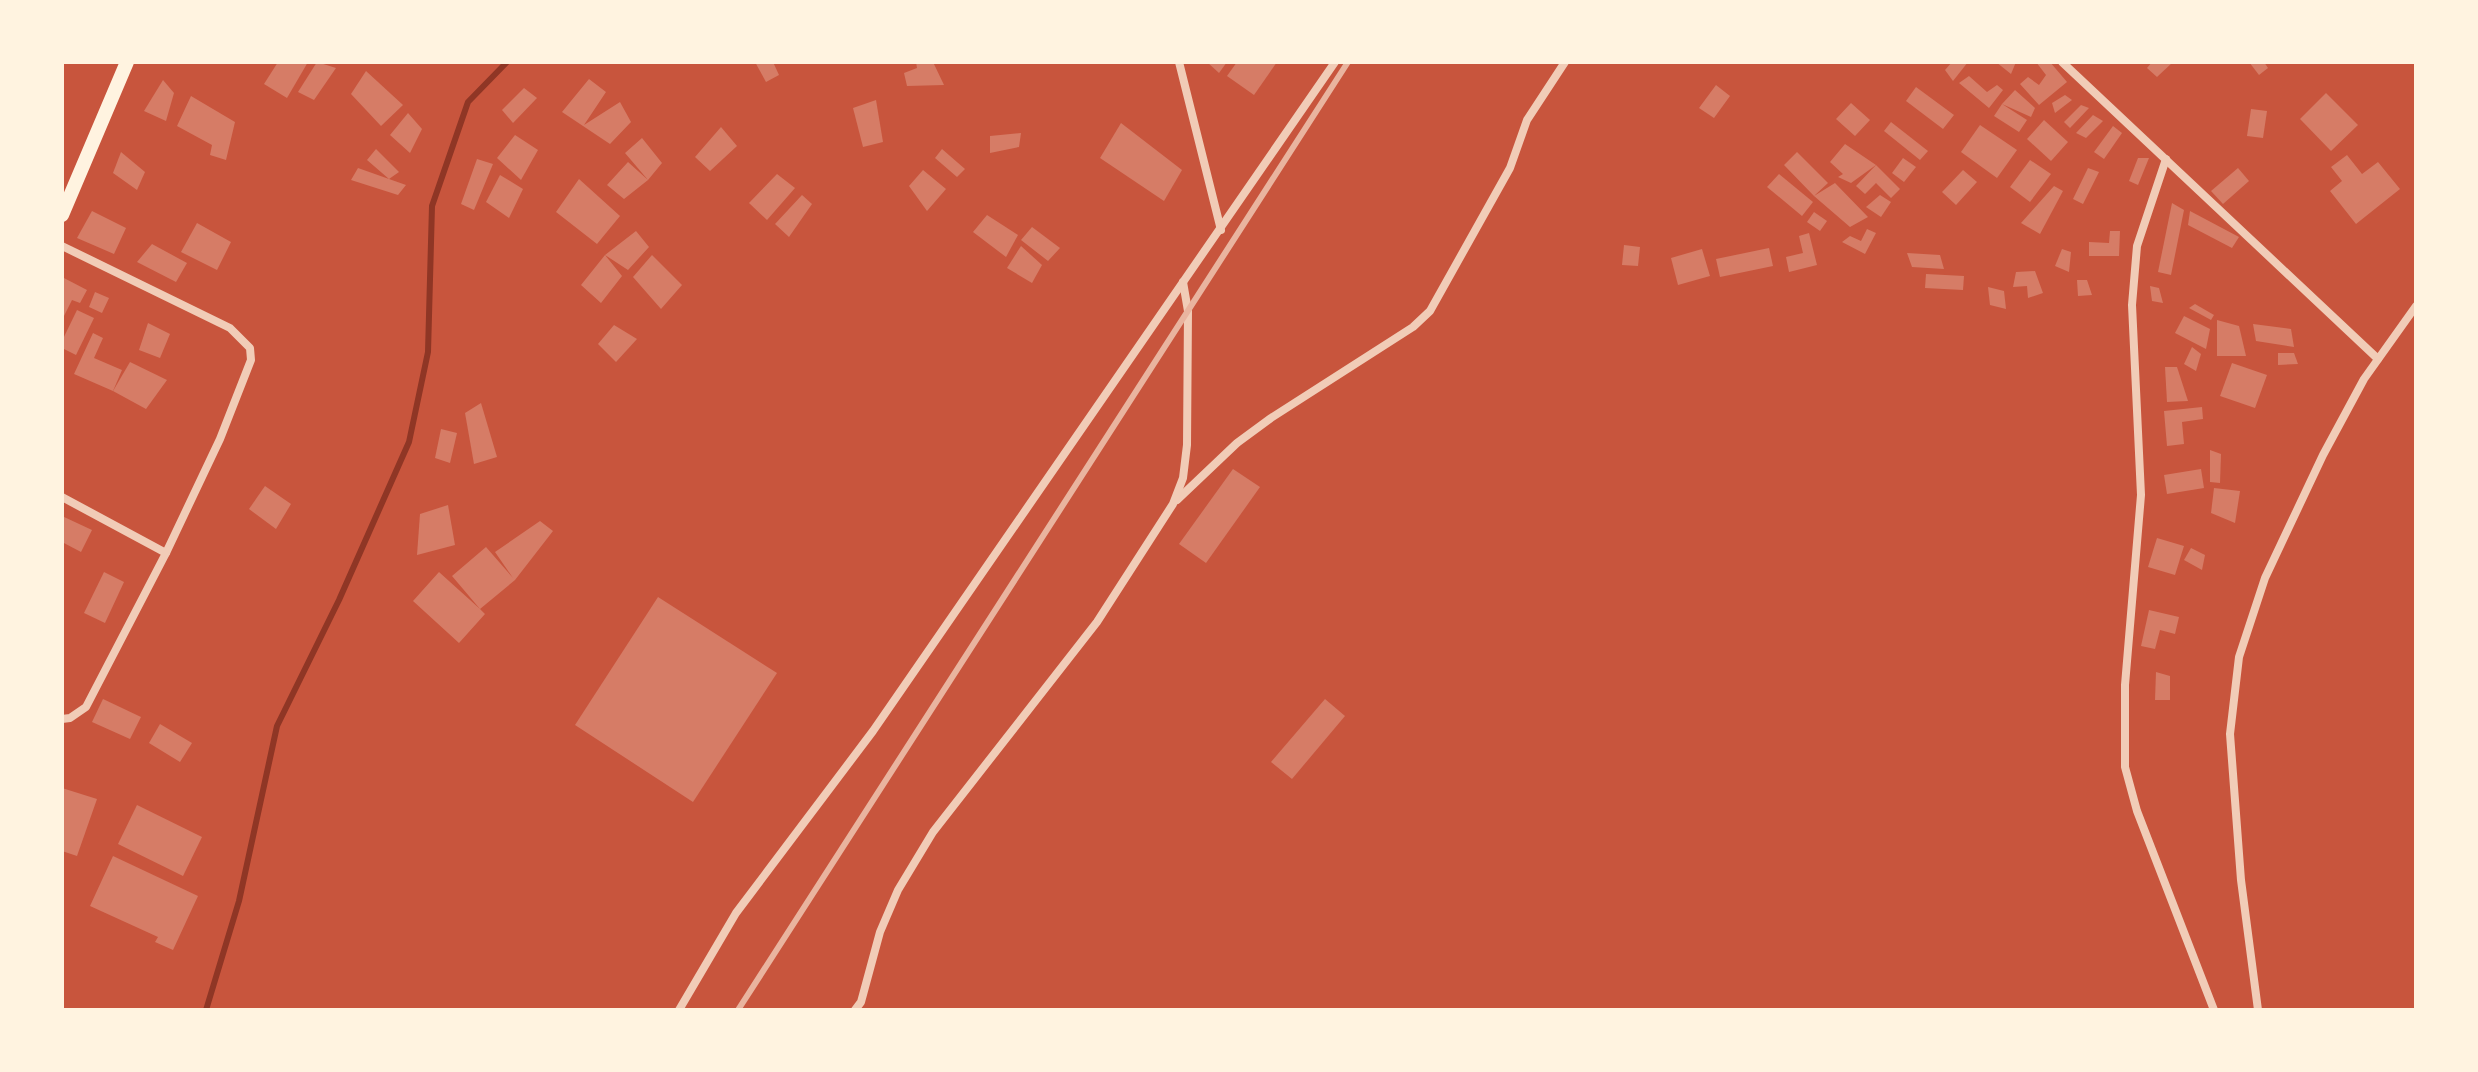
<svg xmlns="http://www.w3.org/2000/svg" width="2478" height="1072" font-family="Montserrat,sans-serif">
<style>
.lines{fill:none;stroke-linecap:round;stroke-linejoin:round}
.stream{stroke:#8f3625;stroke-width:6}
.building{fill:#d67c66}
.minor{stroke:#f1ccb7;stroke-width:8}
.secondary{stroke:#fff3e0;stroke-width:14}
.rail{stroke:#e9b49f;stroke-width:6}
</style>
<rect width="100%" height="100%" fill="#c8553d"/>
<g class="lines">
<polyline class="stream" points="206,1010 239,901 277,726 339,600 409,442 428,352 432,206 468,102 507,62"/>
</g>
<g class="building">
<polygon points="278,62 308,62 287,98 264,84"/>
<polygon points="317,62 336,68 314,100 298,92"/>
<polygon points="755,62 773,62 779,75 766,82"/>
<polygon points="916,62 933,62 944,85 907,86 904,73 917,68"/>
<polygon points="1207,62 1227,62 1219,73"/>
<polygon points="1237,62 1277,62 1254,95 1227,76"/>
<polygon points="1952,62 1968,62 1953,81 1945,70"/>
<polygon points="1996,62 2016,62 2011,74"/>
<polygon points="2036,62 2050,62 2067,82 2039,105 2020,84 2028,77 2039,85 2046,75"/>
<polygon points="2152,62 2173,62 2157,77 2147,68"/>
<polygon points="2249,62 2264,62 2268,68 2259,75"/>
<polygon points="366,71 403,105 381,126 351,94"/>
<polygon points="1969,76 1987,92 1997,85 2003,90 1989,108 1959,83"/>
<polygon points="589,79 606,92 584,125 620,102 631,122 610,144 562,112"/>
<polygon points="163,80 174,93 166,121 144,111"/>
<polygon points="1716,85 1730,96 1714,118 1699,108"/>
<polygon points="1916,87 1954,115 1943,129 1906,101"/>
<polygon points="524,88 537,98 513,123 502,110"/>
<polygon points="2015,90 2035,108 2031,117 2002,104 2027,120 2019,132 1994,116 2002,104"/>
<polygon points="2326,93 2358,125 2331,151 2300,119"/>
<polygon points="2065,95 2072,100 2055,113 2052,103"/>
<polygon points="191,96 235,122 226,160 210,155 212,145 177,126"/>
<polygon points="876,100 883,142 863,147 853,108"/>
<polygon points="1851,103 1870,120 1855,136 1836,119"/>
<polygon points="2081,105 2089,108 2070,128 2064,122"/>
<polygon points="2251,109 2267,111 2263,138 2247,136"/>
<polygon points="408,113 422,129 410,153 390,135"/>
<polygon points="2093,115 2103,121 2086,138 2076,133"/>
<polygon points="2044,120 2068,142 2051,161 2027,139"/>
<polygon points="1891,122 1928,151 1920,160 1884,131"/>
<polygon points="1121,123 1182,170 1164,201 1100,158"/>
<polygon points="1980,125 2017,150 1997,178 1961,152"/>
<polygon points="2113,126 2122,133 2104,159 2094,152"/>
<polygon points="721,127 737,146 710,171 695,157"/>
<polygon points="1021,133 1019,147 990,153 990,136"/>
<polygon points="515,135 538,150 521,180 497,158"/>
<polygon points="642,138 662,163 648,180 624,199 607,185 628,162 648,180 625,153"/>
<polygon points="1845,144 1876,165 1851,183 1838,177 1843,174 1830,162"/>
<polygon points="376,149 399,172 389,179 406,185 398,195 351,180 358,168 389,179 367,160"/>
<polygon points="942,149 965,169 957,177 935,158"/>
<polygon points="121,152 145,172 137,190 113,173"/>
<polygon points="1797,152 1828,183 1814,196 1835,183 1868,217 1850,227 1814,196 1784,165"/>
<polygon points="2347,155 2362,174 2378,162 2400,189 2356,224 2330,191 2342,181 2331,167"/>
<polygon points="1903,158 1916,167 1904,182 1892,173"/>
<polygon points="2138,158 2149,158 2138,185 2129,181"/>
<polygon points="477,159 493,164 474,210 461,204"/>
<polygon points="2030,160 2051,174 2030,202 2010,187"/>
<polygon points="1876,165 1900,189 1891,198 1876,183 1865,194 1856,186"/>
<polygon points="2088,168 2099,172 2083,204 2073,199"/>
<polygon points="2238,168 2249,181 2223,204 2211,191"/>
<polygon points="923,170 946,189 927,211 909,186"/>
<polygon points="1963,170 1977,182 1956,205 1942,192"/>
<polygon points="777,174 795,188 767,220 749,203"/>
<polygon points="1779,174 1813,202 1802,216 1767,187"/>
<polygon points="500,175 523,189 509,218 486,202"/>
<polygon points="579,179 620,216 597,244 556,212"/>
<polygon points="2054,186 2063,191 2040,234 2021,223"/>
<polygon points="802,195 812,204 789,237 775,224"/>
<polygon points="1880,195 1891,202 1881,217 1866,207"/>
<polygon points="2172,203 2184,210 2171,275 2158,272"/>
<polygon points="92,211 126,228 114,254 77,238"/>
<polygon points="2190,211 2239,237 2232,248 2188,225"/>
<polygon points="1814,212 1827,221 1820,231 1807,222"/>
<polygon points="987,215 1018,235 1006,257 973,232"/>
<polygon points="197,223 231,242 217,270 181,252"/>
<polygon points="1032,227 1060,248 1048,261 1021,240"/>
<polygon points="1867,229 1876,233 1865,254 1842,242 1850,236 1861,241"/>
<polygon points="636,231 649,247 628,270 605,255 622,276 601,303 581,285 605,255"/>
<polygon points="2110,231 2120,231 2119,256 2089,256 2089,242 2109,243"/>
<polygon points="1809,233 1817,265 1789,272 1786,257 1803,253 1799,236"/>
<polygon points="152,244 187,263 176,282 137,262"/>
<polygon points="1624,245 1640,247 1638,266 1622,265"/>
<polygon points="1021,246 1042,265 1032,283 1007,268"/>
<polygon points="1769,248 1773,266 1720,277 1716,259"/>
<polygon points="1702,249 1710,276 1678,285 1671,258"/>
<polygon points="2062,249 2071,252 2069,272 2055,266"/>
<polygon points="1907,253 1940,255 1944,269 1912,267"/>
<polygon points="652,255 682,285 661,309 633,277"/>
<polygon points="2035,271 2043,293 2028,298 2027,286 2013,287 2016,272"/>
<polygon points="1926,274 1964,276 1963,290 1925,288"/>
<polygon points="62,277 87,290 80,303 72,300 64,316"/>
<polygon points="2077,280 2087,280 2092,295 2078,296"/>
<polygon points="2150,286 2159,288 2163,303 2152,301"/>
<polygon points="1988,287 2004,291 2006,309 1990,305"/>
<polygon points="95,292 109,298 102,313 89,307"/>
<polygon points="2195,304 2214,315 2211,320 2189,308"/>
<polygon points="77,310 94,318 76,355 62,348 62,341"/>
<polygon points="2184,316 2210,329 2206,349 2175,333"/>
<polygon points="2217,320 2239,326 2246,356 2217,356"/>
<polygon points="148,323 170,334 160,358 139,350"/>
<polygon points="2253,324 2291,329 2294,347 2256,341"/>
<polygon points="614,325 637,339 616,362 598,344"/>
<polygon points="93,333 103,338 94,358 122,370 113,391 74,374"/>
<polygon points="2192,347 2201,354 2196,371 2184,364"/>
<polygon points="2278,353 2294,353 2298,364 2278,365"/>
<polygon points="130,362 167,380 146,409 113,391"/>
<polygon points="2232,363 2267,375 2255,408 2220,396"/>
<polygon points="2165,367 2177,367 2188,401 2167,402"/>
<polygon points="481,403 497,457 474,464 465,413"/>
<polygon points="2202,407 2203,419 2182,422 2184,444 2167,446 2164,411"/>
<polygon points="441,429 457,433 450,463 435,458"/>
<polygon points="2210,450 2221,454 2220,483 2210,482"/>
<polygon points="1233,469 1260,487 1206,563 1179,544"/>
<polygon points="2201,469 2204,488 2167,494 2164,475"/>
<polygon points="265,486 291,504 276,529 249,509"/>
<polygon points="2214,488 2240,491 2235,523 2211,513"/>
<polygon points="448,505 455,545 417,555 420,514"/>
<polygon points="62,516 92,530 81,552 62,542"/>
<polygon points="540,521 553,531 515,580 480,609 485,614 459,643 413,601 439,572 480,609 452,576 486,547 513,578 495,552"/>
<polygon points="2157,538 2184,546 2175,575 2148,567"/>
<polygon points="2191,548 2205,555 2202,570 2184,560"/>
<polygon points="104,572 124,582 105,623 84,613"/>
<polygon points="658,597 777,673 693,802 575,725"/>
<polygon points="2149,610 2179,617 2175,634 2160,630 2155,649 2141,646"/>
<polygon points="2156,672 2170,676 2170,700 2155,700"/>
<polygon points="103,699 141,717 130,739 92,722"/>
<polygon points="1325,699 1345,716 1292,779 1271,762"/>
<polygon points="160,724 192,743 180,762 149,743"/>
<polygon points="62,788 97,799 77,856 62,851"/>
<polygon points="137,805 202,837 183,876 118,844"/>
<polygon points="113,856 198,896 173,950 155,942 158,937 90,906"/>
</g>
<g class="lines">
<g class="minor">
<polyline points="1179,62 1221,230"/>
<polyline points="2062,62 2378,359"/>
<polyline points="2166,159 2137,246 2132,305 2141,495 2125,685 2125,767 2137,811 2214,1010"/>
<polyline points="62,246 230,328 250,348 251,360 220,439 166,553"/>
<polyline points="62,497 166,553 86,707 70,718 62,719"/>
<polyline points="1177,500 1237,443 1271,418 1413,327 1430,311 1510,168 1527,120 1565,62"/>
<polyline points="679,1010 736,913 873,731 1335,62"/>
<polyline points="855,1010 861,1002 880,932 898,890 933,832 1097,622 1173,504 1183,478 1187,445 1188,311 1183,282"/>
<polyline points="2258,1010 2241,880 2230,734 2239,657 2265,578 2323,455 2364,379 2416,306"/>
</g>
<polyline class="secondary" points="62,215 127,62"/>
<polyline class="rail" points="738,1010 1348,62"/>
</g>
<rect width="2478" height="1072" fill="none" stroke="#fff3e0" stroke-width="128"/>
</svg>
